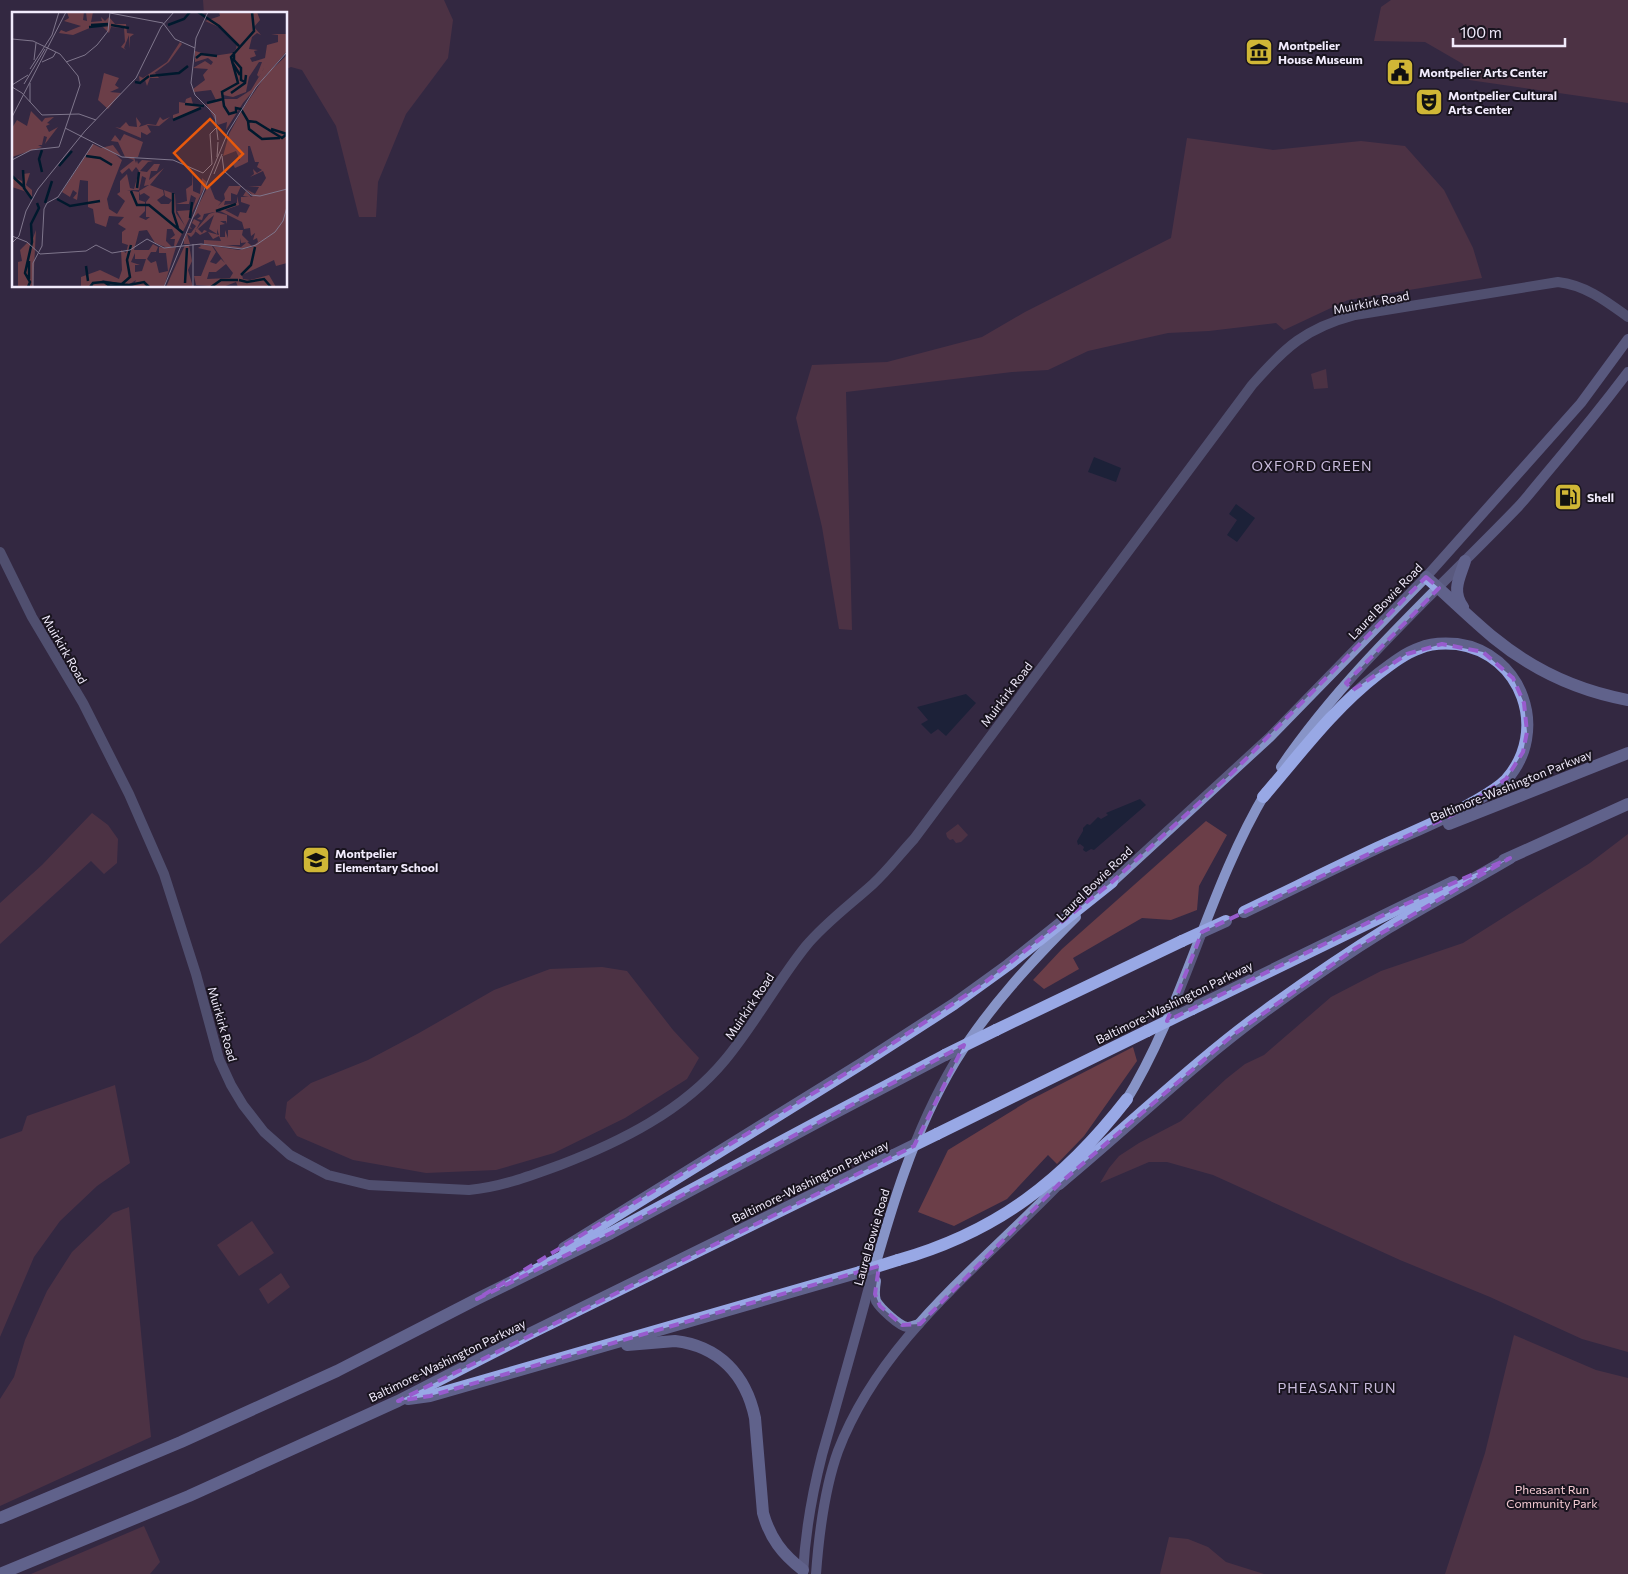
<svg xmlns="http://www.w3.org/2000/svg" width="1628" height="1574" font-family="Commissioner,sans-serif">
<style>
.green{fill:#6b3e48}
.water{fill:#00192d}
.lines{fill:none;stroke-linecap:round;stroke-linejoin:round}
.secondary{stroke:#747fa6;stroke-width:10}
.primary{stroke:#8794c7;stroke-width:10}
.highway{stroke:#98a8e5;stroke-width:12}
.highway-bridge{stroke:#98a8e5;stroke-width:12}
.marked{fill:none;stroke:#985cce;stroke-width:4;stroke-dasharray:10 6;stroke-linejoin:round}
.labels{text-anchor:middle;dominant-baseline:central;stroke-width:4;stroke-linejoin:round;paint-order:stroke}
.poi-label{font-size:12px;font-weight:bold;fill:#f1ebfc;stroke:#19141f;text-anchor:start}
.street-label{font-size:12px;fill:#f1ebfc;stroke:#19141f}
.park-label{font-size:12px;fill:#f5cbd3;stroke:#19141f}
.neighbourhood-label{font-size:14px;letter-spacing:1px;fill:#c9bcdc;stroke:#19141f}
.inset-river{fill:none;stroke:#00192d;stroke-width:2.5}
.inset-road{fill:none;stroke:#7f768c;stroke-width:1}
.view{fill:#e8590c;fill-opacity:0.15;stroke:#e8590c;stroke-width:2.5}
.inset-edge{fill:none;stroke:#f1ebfc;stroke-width:2.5}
</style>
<rect width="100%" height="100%" fill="#332842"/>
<g class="green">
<polygon points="203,0 444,0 453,20 448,58 406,114 378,182 376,217 359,217 336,126 302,70 291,67 286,69 286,14 204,14"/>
<polygon points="1391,0 1628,0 1628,103 1469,80 1463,64 1425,42 1374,41 1381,7"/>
<polygon points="1187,138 1273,150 1361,141 1405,146 1444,190 1473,248 1482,278 1348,300 1284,330 1276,323 1209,331 1168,333 1088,351 1048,370 1012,372 846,392 852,630 839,629 822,527 796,418 812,365 887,362 982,337 1025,312 1171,238"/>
<polygon points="1326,369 1328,388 1314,389 1311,374"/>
<polygon points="92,813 108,825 118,839 117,863 104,874 91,861 0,944 0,903 42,865"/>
<polygon points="1206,821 1227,835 1199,886 1197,910 1171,920 1142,918 1073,958 1079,969 1044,989 1033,980 1062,949"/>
<polygon points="958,824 968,835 961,842 956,843 953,839 950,840 947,837 946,833"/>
<polygon points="1628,834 1628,1352 1582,1339 1490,1297 1400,1260 1213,1175 1167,1162 1149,1162 1100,1183 1109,1168 1119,1156 1139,1143 1181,1121 1226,1079 1245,1064 1264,1055 1331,997 1381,971 1463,943 1590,863"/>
<polygon points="602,967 627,971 673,1030 699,1058 687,1079 625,1118 554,1153 496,1170 426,1173 353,1160 297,1136 285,1118 287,1102 311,1083 368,1060 419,1033 494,990 550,969"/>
<polygon points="1133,1047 1137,1061 1084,1136 1057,1164 1048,1155 1007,1199 954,1226 918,1212 948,1150 1028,1101"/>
<polygon points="115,1085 130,1163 97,1186 60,1221 34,1257 0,1337 0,1139 22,1131 27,1116"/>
<polygon points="129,1207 151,1437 0,1506 0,1399 14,1377 25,1340 47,1291 72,1252 113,1213"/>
<polygon points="252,1221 274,1253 239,1276 217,1245"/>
<polygon points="281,1273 290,1287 268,1304 259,1289"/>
<polygon points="1514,1335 1596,1370 1628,1378 1628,1574 1445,1574 1485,1453"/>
<polygon points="144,1526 160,1562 150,1574 31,1574"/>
<polygon points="1169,1537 1188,1539 1208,1547 1226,1562 1264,1574 1160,1574"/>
</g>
<g class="water">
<polygon points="1094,457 1121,468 1116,482 1088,472"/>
<polygon points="1236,504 1255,518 1237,542 1227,535 1237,520 1229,514"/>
<polygon points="966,694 976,703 946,736 938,729 931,734 921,724 928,720 917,707"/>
<polygon points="1140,799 1146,805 1094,850 1091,849 1086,852 1083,850 1084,847 1080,844 1078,845 1077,841 1083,831 1083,828 1087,824 1090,825 1098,817 1101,819 1108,815 1106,813"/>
</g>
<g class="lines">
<path class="secondary" d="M 0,552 L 32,617 L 83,703 L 129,794 L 164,874 L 196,974 L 219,1059 L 231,1085 L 243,1105 L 264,1132 L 290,1155 L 328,1175 L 369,1185 L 469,1190 C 501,1187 530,1176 560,1165 C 620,1142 683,1111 725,1060 C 755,1024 777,982 806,946 C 825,923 851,904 873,884 C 888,870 900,854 914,839 L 1252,385 C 1285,347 1306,328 1355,315 L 1558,282 C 1585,285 1606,301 1628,317"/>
<g class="primary">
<path d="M 1281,767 C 1347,670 1437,591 1518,507 C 1529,495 1539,482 1550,469 C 1577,437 1603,405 1628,372"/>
<polyline points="1108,886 1270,737 1426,577 1581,403 1628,339"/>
<path d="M 1124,1104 C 1185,1006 1207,891 1266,792"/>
<path d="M 876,1281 C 875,1287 874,1295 876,1301 C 880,1308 899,1326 907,1327 C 910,1327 915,1325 919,1324"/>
<path d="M 803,1574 C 805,1534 812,1494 822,1455 C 838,1399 854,1343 869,1287 C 891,1209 913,1132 955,1062 C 988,1008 1032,961 1076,917"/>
<path d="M 816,1574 C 819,1533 824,1490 838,1451 C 881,1338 983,1264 1064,1179"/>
</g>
<g class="highway">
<path d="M 1426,577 C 1449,597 1471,619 1494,638 C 1533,670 1579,691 1628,700"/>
<path d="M 1463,607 C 1451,591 1460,577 1465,561"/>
<polyline points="1449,824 1628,753"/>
<polyline points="1504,860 1628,804"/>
<path d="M 1244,912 C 1288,891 1332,869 1377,848 C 1409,833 1442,821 1472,803 C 1484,796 1496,790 1506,780 C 1550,731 1522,653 1457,644 C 1445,643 1431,643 1420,648 C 1405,653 1391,664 1378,674 C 1333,709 1300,754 1263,797"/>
<polyline points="1192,1009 1453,882"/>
<polyline points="996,1030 1182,941"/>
<polyline points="937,1134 1147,1031"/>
<path d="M 1059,1184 C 1128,1127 1192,1064 1265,1011 C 1305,982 1346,954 1388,928 C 1428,904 1469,882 1510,858"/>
<polyline points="564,1248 861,1064 954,1004 1008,965 1112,882"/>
<path d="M 898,1260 C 997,1232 1064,1180 1127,1099"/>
<path d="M 627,1345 L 675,1341 C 719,1346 746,1375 755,1418 L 763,1513 C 770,1538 782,1554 803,1570"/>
<polyline points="408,1399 430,1396 860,1272"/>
<polyline points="0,1518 181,1442 337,1371 477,1299 611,1233 827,1117 945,1055"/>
<polyline points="0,1574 189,1496 398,1401 529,1334 894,1155"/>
</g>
<g class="highway-bridge">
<polyline points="1182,941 1226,921"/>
<polyline points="1147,1031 1192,1009"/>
<polyline points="945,1055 996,1030"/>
<polyline points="894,1155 937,1134"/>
<polyline points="860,1272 898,1260"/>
</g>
</g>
<path d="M0 0H1628V1574H0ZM 1426,577 L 1439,588 L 1346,683 L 1353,690 L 1407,654 L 1442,644 L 1483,652 L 1513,678 L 1524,703 L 1527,732 L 1523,752 L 1506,779 L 1452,815 L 1202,932 L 1167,1021 L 1406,904 L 1510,858 L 1356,948 L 1233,1035 L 1059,1184 L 920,1324 L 902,1325 L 880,1306 L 875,1294 L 879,1266 L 430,1396 L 398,1401 L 914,1146 L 964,1045 L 611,1233 L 477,1299 L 861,1064 L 983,984 L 1112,882 L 1232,773 Z" fill="#332842" fill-opacity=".55" fill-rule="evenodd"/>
<path class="marked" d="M 1426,577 L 1439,588 L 1346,683 L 1353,690 L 1407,654 L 1442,644 L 1483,652 L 1513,678 L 1524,703 L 1527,732 L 1523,752 L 1506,779 L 1452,815 L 1202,932 L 1167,1021 L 1406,904 L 1510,858 L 1356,948 L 1233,1035 L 1059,1184 L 920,1324 L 902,1325 L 880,1306 L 875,1294 L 879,1266 L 430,1396 L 398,1401 L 914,1146 L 964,1045 L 611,1233 L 477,1299 L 861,1064 L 983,984 L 1112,882 L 1232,773 Z"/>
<defs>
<g id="museum-square" transform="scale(1.4375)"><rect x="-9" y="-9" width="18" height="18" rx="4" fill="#d0b736" stroke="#19141f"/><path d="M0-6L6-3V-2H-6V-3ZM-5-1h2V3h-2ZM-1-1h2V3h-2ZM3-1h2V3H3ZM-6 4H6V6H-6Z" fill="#111"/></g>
<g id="civic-square" transform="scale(1.4375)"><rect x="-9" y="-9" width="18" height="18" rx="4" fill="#d0b736" stroke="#19141f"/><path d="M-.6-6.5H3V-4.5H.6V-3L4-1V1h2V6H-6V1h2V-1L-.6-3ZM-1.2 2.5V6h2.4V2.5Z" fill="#111"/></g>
<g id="theatre-square" transform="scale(1.4375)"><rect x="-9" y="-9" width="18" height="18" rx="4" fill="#d0b736" stroke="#19141f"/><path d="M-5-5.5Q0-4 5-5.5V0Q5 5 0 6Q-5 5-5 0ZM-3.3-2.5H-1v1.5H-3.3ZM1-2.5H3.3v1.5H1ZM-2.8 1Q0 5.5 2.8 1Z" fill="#111"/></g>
<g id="fuel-square" transform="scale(1.4375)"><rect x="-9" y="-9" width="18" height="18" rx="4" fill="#d0b736" stroke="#19141f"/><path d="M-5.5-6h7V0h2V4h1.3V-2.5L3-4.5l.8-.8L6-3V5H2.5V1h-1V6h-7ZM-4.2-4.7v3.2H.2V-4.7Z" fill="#111"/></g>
<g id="school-square" transform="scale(1.4375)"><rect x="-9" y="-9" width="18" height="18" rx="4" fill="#d0b736" stroke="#19141f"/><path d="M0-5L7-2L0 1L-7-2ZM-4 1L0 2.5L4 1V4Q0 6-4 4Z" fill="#111"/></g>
</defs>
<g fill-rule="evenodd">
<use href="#museum-square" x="1259" y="52"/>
<use href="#civic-square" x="1400" y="72"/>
<use href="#theatre-square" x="1429" y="102"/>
<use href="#fuel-square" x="1568" y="497"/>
<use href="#school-square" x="316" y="860"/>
</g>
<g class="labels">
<g class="poi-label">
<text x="1278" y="45">Montpelier<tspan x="1278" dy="14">House Museum</tspan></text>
<text x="1419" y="72">Montpelier Arts Center</text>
<text x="1448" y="95">Montpelier Cultural<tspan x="1448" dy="14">Arts Center</tspan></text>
<text x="1587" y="497">Shell</text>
<text x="335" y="853">Montpelier<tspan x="335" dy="14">Elementary School</tspan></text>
</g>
<g class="street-label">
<text transform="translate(1371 302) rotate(-11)">Muirkirk Road</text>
<text transform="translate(1385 601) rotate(-46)">Laurel Bowie Road</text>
<text transform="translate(65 649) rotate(60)">Muirkirk Road</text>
<text transform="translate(1006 694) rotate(-53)">Muirkirk Road</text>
<text transform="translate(1511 785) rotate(-22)">Baltimore-Washington Parkway</text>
<text transform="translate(1094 883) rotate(-44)">Laurel Bowie Road</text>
<text transform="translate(1174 1002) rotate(-26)">Baltimore-Washington Parkway</text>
<text transform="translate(749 1006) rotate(-56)">Muirkirk Road</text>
<text transform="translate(223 1024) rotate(74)">Muirkirk Road</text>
<text transform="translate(810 1181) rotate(-26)">Baltimore-Washington Parkway</text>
<text transform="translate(871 1237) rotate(-74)">Laurel Bowie Road</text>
<text transform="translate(447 1360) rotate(-26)">Baltimore-Washington Parkway</text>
</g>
<g class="park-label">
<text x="1552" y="1489">Pheasant Run<tspan x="1552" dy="14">Community Park</tspan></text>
</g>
<g class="neighbourhood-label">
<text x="1312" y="465">OXFORD GREEN</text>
<text x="1337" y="1387">PHEASANT RUN</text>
</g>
</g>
<g transform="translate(12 12)">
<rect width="275" height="275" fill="#332842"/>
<path d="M 55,0 L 72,0 L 71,8 L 75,9 L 74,0 L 81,0 L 79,10 L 90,9 L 89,5 L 93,9 L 97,5 L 103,12 L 114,12 L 115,21 L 122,22 L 118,25 L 117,37 L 117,23 L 112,36 L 114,38 L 109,35 L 113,30 L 112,16 L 99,15 L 97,21 L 91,15 L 80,15 L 61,23 L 47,21 L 49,18 L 54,20 L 69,14 L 52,9 L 57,6 ZM 207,0 L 245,0 L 248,8 L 242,15 L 249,23 L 245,21 L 240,25 L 237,37 L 246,38 L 242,39 L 244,44 L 238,46 L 240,50 L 253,46 L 255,33 L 266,30 L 266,23 L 259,22 L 275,22 L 275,39 L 231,91 L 214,118 L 215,110 L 206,113 L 194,92 L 204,88 L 199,78 L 182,80 L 181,77 L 193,68 L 191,63 L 196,57 L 181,56 L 193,49 L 199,53 L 201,50 L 196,46 L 183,50 L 183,39 L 201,44 L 221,41 L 224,37 L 225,32 L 209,16 L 193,9 L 208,4 ZM 247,50 L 250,50 L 245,63 L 247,65 L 252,56 L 251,58 L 239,78 L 225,87 L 211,87 L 211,83 L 221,85 L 234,80 L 237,65 ZM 168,30 L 170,32 L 157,50 L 137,65 L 143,61 L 147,66 L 138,66 L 135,74 L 133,68 L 128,71 L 127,64 L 131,66 L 155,50 ZM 275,43 L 275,251 L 264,254 L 262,248 L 230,263 L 231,267 L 238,268 L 257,263 L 264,275 L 226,275 L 224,270 L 211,275 L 184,273 L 182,264 L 189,264 L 199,239 L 186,236 L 189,234 L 186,232 L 200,234 L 204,240 L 198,250 L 204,252 L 209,247 L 213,251 L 201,234 L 227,238 L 240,235 L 247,231 L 241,234 L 246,230 L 245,226 L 241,228 L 243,221 L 239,224 L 238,216 L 232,217 L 230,210 L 208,199 L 192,202 L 190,208 L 185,207 L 189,204 L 186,201 L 181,206 L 178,215 L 180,217 L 177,216 L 175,221 L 179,221 L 184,214 L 180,211 L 182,207 L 188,210 L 182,222 L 179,225 L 175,222 L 178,232 L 172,232 L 172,228 L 181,204 L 197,172 L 203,187 L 209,190 L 206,194 L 213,187 L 212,182 L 217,174 L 229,174 L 225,183 L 219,181 L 219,189 L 213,189 L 212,193 L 225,191 L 225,184 L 227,193 L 213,198 L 226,205 L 228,200 L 234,201 L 238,193 L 229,190 L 229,185 L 237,185 L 231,184 L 234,179 L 239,185 L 241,184 L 234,177 L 243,182 L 247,175 L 236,174 L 249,174 L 254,166 L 251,159 L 238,165 L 242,162 L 241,157 L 245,161 L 250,158 L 245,155 L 247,150 L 243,150 L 238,134 L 236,134 L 236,150 L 230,153 L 223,156 L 220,151 L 228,148 L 224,139 L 211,144 L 217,122 L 230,98 L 254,63 ZM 214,252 L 221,261 L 218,266 L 195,267 L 197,260 L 204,260 ZM 92,61 L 107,66 L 103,73 L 107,76 L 98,80 L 109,81 L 96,97 L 86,88 ZM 179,85 L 181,92 L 193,93 L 161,108 L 161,103 L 167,101 L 167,90 L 173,91 L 174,87 ZM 19,99 L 30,110 L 33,106 L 42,105 L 35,111 L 38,112 L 34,114 L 37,120 L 46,115 L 33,132 L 35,125 L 32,124 L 30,133 L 26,133 L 30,135 L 0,145 L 0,116 L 5,108 L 15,114 ZM 124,105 L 129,112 L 127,115 L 136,112 L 144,113 L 148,105 L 151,108 L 158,105 L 147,114 L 135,113 L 139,120 L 135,123 L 129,120 L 129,126 L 103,115 L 108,116 L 114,110 L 117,114 L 125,115 ZM 112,122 L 131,130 L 126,145 L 122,145 L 124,151 L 125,148 L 126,152 L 130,148 L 141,149 L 136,150 L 128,159 L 135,160 L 142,152 L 148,152 L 145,159 L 139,159 L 137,168 L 152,156 L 138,173 L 151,178 L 152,183 L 145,188 L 149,192 L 157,192 L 160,188 L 153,184 L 152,178 L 163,182 L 164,201 L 173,214 L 165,199 L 180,198 L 184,186 L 179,183 L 177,192 L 164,192 L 175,189 L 174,177 L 180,173 L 181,158 L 181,179 L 188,182 L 190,166 L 195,170 L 164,234 L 162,234 L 163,227 L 158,227 L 163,223 L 160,217 L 155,217 L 154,229 L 160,235 L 153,235 L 143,231 L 135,218 L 127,219 L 122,238 L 137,238 L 141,232 L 146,235 L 144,240 L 139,240 L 135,247 L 139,251 L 144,249 L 147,261 L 156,259 L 154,241 L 147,241 L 147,235 L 153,236 L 164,235 L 152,275 L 118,275 L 122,273 L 124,268 L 116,273 L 90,268 L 97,275 L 61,275 L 69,274 L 69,265 L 88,258 L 107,267 L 110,258 L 109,238 L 114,241 L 116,233 L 110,231 L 110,220 L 114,217 L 106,212 L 112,205 L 97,204 L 94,215 L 83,211 L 81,197 L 76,195 L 76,169 L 68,168 L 65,188 L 61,186 L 65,181 L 61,178 L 58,185 L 50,180 L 81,132 L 89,136 L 101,133 L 109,144 L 103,142 L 110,148 L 95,187 L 97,197 L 105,202 L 113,189 L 105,182 L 108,180 L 108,169 L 115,162 L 118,176 L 122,177 L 127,159 L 124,155 L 120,160 L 117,156 L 110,162 L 108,159 L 122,148 L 113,145 L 106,130 L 99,129 L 103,123 L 108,129 ZM 130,164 L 134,166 L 132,174 L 137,173 L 127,179 L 128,183 L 132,181 L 138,185 L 134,190 L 134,205 L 138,205 L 134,208 L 127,205 L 133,199 L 133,190 L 127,188 L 127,180 L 115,178 L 127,178 ZM 123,241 L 123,247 L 134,247 L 130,259 L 123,260 L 123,253 L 128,253 L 119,250 ZM 18,161 L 14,173 L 20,178 L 20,186 L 12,179 L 0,175 L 0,164 L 10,169 L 11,162 ZM 203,200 L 215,203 L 215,212 L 214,209 L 208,209 L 213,212 L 208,213 L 208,225 L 213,225 L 213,218 L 216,226 L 216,218 L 231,218 L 230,223 L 237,230 L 229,231 L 228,226 L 228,233 L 214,233 L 229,235 L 235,230 L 240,234 L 231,237 L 192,232 L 192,228 L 209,229 L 207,224 L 201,227 L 196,220 L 207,223 L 205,217 L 205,222 L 197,217 L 202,203 L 186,217 L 190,221 L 192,218 L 195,219 L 194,220 L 188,223 L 183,219 L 197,202 ZM 24,218 L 21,275 L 6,275 L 6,250 L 10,249 L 8,238 L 15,231 L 19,232 ZM 173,233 L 177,233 L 180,249 L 176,258 L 181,275 L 154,275 Z" fill="#6b3e48" fill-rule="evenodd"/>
<path class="inset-river" d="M 186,0 L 207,14 L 227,34M 240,0 L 242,19 L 219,45 L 226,71 L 210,80 L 212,94 L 217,102 L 224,100 L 224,96 L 229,97 L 236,109 L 244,110 L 270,126 L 275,122M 79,13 L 96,12M 99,13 L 117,16M 156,13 L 172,7 L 178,0M 77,15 L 96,13M 222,40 L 222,48 L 229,56 L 229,68 L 233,70M 184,46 L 189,42 L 205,44M 220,50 L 228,63M 138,64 L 167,61 L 176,54M 123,70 L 128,71 L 137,64M 219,81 L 233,71 L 234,63M 195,91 L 211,87M 173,92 L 192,94M 161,108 L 189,96M 236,109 L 237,117 L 250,127 L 268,126M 259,117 L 275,122M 30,138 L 27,147 L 30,160M 74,144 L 88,146 L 100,153M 47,154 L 60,139M 11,158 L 12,176 L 20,187M 0,164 L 13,176M 125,176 L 127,160M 119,179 L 125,193 L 137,193 L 171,221M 161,181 L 161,200 L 166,216M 45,187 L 58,194 L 88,189M 33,191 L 40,169M 204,199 L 224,192M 178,206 L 180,190M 74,254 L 76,269M 229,263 L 239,253 L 243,235M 17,267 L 17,249M 227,268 L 235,270 L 252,267 L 259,275M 92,270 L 98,274 L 110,273M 173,271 L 175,236M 110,272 L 118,265 L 115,248 L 119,233M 16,275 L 18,270 L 13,261 L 20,230 L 19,212 L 27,196 L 25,191M 78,275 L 81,271 L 91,270 L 117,273 L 132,270 L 137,275M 199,275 L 209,268 L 226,268"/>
<path class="inset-road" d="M 196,0 L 184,26 L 179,71 L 183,83 L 203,103 L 206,128M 98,1 L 151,11 L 163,27 L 183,36M 0,27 L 21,29 L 48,42 L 66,64 L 68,73 L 47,135 L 19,138 L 0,148M 22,48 L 24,31M 30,50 L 41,45 L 44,40M 54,50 L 73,43 L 85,33 L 96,19 L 98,0M 18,57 L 40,23 L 47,0M 12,72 L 33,37M 0,73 L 16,63M 0,75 L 10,81 L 30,103 L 67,102 L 84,108M 18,90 L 18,71M 0,105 L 54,0M 53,116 L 110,145 L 161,148 L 191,161 L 200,152 L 198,122 L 206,114M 210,144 L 212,159 L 239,183 L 248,184 L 275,177M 205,145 L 206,130M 202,162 L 210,142M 0,224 L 15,230 L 28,242 L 74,239 L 84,233 L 100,241 L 118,238 L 135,227 L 152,236 L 189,232 L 230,237 L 244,233 L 263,220 L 271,209 L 275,195M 0,231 L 7,224 L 14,199 L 26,177 L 73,119 L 124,66 L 149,15 L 162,0M 181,232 L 181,275M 21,275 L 21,251 L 30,234 L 32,197 L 35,191 L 46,185 L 81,132M 152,275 L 216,120 L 244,75 L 275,40"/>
<path class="view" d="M 198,107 L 231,142 L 195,176 L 162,141 Z"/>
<rect width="275" height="275" class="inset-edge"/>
</g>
<path d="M1453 38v8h112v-8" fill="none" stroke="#f1ebfc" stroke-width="2.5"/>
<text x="1460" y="38" font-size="15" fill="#f1ebfc" stroke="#19141f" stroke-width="4" paint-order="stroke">100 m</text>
</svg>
